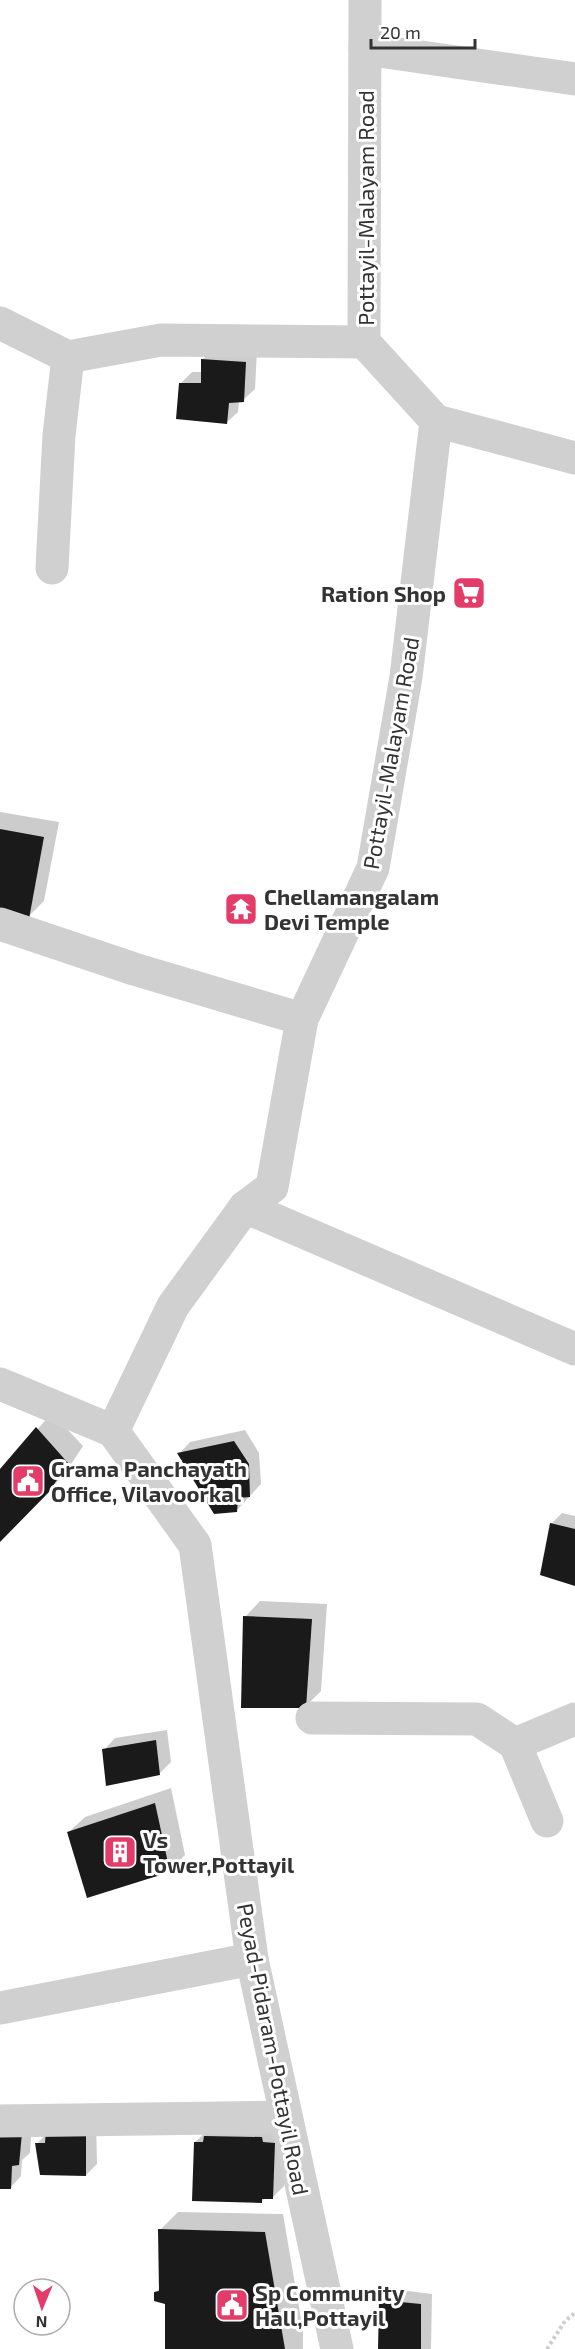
<svg xmlns="http://www.w3.org/2000/svg" width="575" height="2349" font-family="'Exo 2',sans-serif">
<style>
.shadow{fill:#0003}
.building{fill:#1a1a1a}
.lines{fill:none;stroke-linecap:round;stroke-linejoin:round}
.path{stroke:#cdcdcd;stroke-width:4;stroke-dasharray:3 3;stroke-linecap:butt}
.minor{stroke:#d0d0d0;stroke-width:33}
.tertiary{stroke:#d0d0d0;stroke-width:33}
.labels{text-anchor:middle;dominant-baseline:central;stroke-width:6;stroke-linejoin:round;paint-order:stroke}
.street-label{font-size:22px;fill:#333;stroke:#fff}
.poi-label{font-size:22px;font-weight:bold;fill:#333;stroke:#fff;text-anchor:start}
</style>
<rect width="100%" height="100%" fill="#fff"/>
<g class="shadow">
<polygon points="213,349 257,351 255,389 243,400 239,401 238,412 226,423 181,383 192,372 202,372 202,360"/>
<polygon points="0,812 59,822 44,901 28,917 0,908"/>
<polygon points="52,1413 83,1446 64,1475 0,1540 0,1471"/>
<polygon points="245,1430 259,1453 261,1484 237,1510 179,1454 190,1442"/>
<polygon points="562,1513 575,1516 575,1584 551,1524"/>
<polygon points="260,1601 327,1604 321,1691 305,1707 245,1617"/>
<polygon points="167,1730 171,1762 159,1774 104,1750 115,1738"/>
<polygon points="171,1788 185,1855 169,1871 69,1832 85,1817"/>
<polygon points="96,2119 97,2164 86,2175 37,2144 47,2133"/>
<polygon points="0,2123 32,2123 30,2153 22,2160 21,2176 10,2188 0,2188"/>
<polygon points="207,2131 286,2133 284,2186 273,2197 266,2197 261,2202 195,2142"/>
<polygon points="178,2212 283,2214 303,2331 303,2349 167,2349 166,2303 155,2293 161,2287 160,2230"/>
<polygon points="392,2289 432,2294 431,2349 380,2349 380,2300"/>
</g>
<g class="building">
<polygon points="201,359 246,362 244,402 229,403 227,424 176,419 179,383 201,383"/>
<polygon points="0,829 44,837 29,919 0,910"/>
<polygon points="36,1427 68,1463 49,1492 0,1542 0,1469"/>
<polygon points="234,1441 249,1464 250,1497 238,1498 237,1512 214,1514 177,1453"/>
<polygon points="550,1523 575,1529 575,1586 540,1575"/>
<polygon points="243,1616 312,1619 306,1708 241,1708"/>
<polygon points="156,1740 160,1775 106,1786 102,1749"/>
<polygon points="155,1803 170,1872 87,1898 67,1832"/>
<polygon points="46,2129 86,2129 86,2176 40,2175 35,2143 45,2143"/>
<polygon points="22,2133 19,2165 12,2166 11,2189 0,2189 0,2134"/>
<polygon points="204,2136 262,2137 263,2142 275,2143 273,2199 262,2199 262,2203 192,2201 194,2142 203,2142"/>
<polygon points="158,2229 265,2232 285,2349 165,2349 165,2304 154,2301 154,2292 159,2291"/>
<polygon points="379,2300 421,2304 421,2349 378,2349"/>
</g>
<g class="lines">
<polyline class="path" points="547,2349 565,2321 575,2313"/>
<g class="minor">
<polyline points="365,49 575,79"/>
<polyline points="0,323 68,357 59,435 52,568"/>
<polyline points="68,357 161,340 364,342"/>
<polyline points="436,421 575,458"/>
<polyline points="0,924 134,969 302,1019"/>
<polyline points="245,1207 575,1349"/>
<polyline points="113,1431 173,1306 245,1207 272,1187 302,1019 373,868 406,677 436,421 364,342 365,0"/>
<polyline points="312,1718 477,1719 515,1744 547,1821"/>
<polyline points="515,1744 575,1719"/>
<polyline points="0,2008 252,1959"/>
<polyline points="0,2121 286,2117"/>
</g>
<polyline class="tertiary" points="0,1384 113,1431 195,1545 252,1959 337,2349"/>
</g>
<defs>
<g id="supermarket-square" transform="scale(1.725)"><rect x="-9" y="-9" width="18" height="18" rx="4" fill="#e33c68" stroke="#fff"/><path d="M-6-5.5h2.5l.6 2H6L4.5 2H-2.5L-4.4-4H-6ZM-1.5 3.2a1.3 1.3 0 1 0 .1 0ZM3 3.2a1.3 1.3 0 1 0 .1 0Z" fill="#fff"/></g>
<g id="temple-square" transform="scale(1.725)"><rect x="-9" y="-9" width="18" height="18" rx="4" fill="#e33c68" stroke="#fff"/><path d="M0-6L5-2H3V0L6.5 2.5H4V6H1.5V3h-3V6H-4V2.5H-6.5L-3 0V-2H-5Z" fill="#fff"/></g>
<g id="civic-square" transform="scale(1.725)"><rect x="-9" y="-9" width="18" height="18" rx="4" fill="#e33c68" stroke="#fff"/><path d="M-.6-6.5H3V-4.5H.6V-3L4-1V1h2V6H-6V1h2V-1L-.6-3ZM-1.2 2.5V6h2.4V2.5Z" fill="#fff"/></g>
<g id="building-square" transform="scale(1.725)"><rect x="-9" y="-9" width="18" height="18" rx="4" fill="#e33c68" stroke="#fff"/><path d="M-4-6H4V6H1V3H-1V6H-4ZM-2.5-4.3h1.7v1.8h-1.7ZM.8-4.3h1.7v1.8H.8ZM-2.5-1h1.7V.8h-1.7ZM.8-1h1.7V.8H.8Z" fill="#fff"/></g>
</defs>
<g fill-rule="evenodd">
<use href="#supermarket-square" x="469" y="593"/>
<use href="#temple-square" x="241" y="909"/>
<use href="#civic-square" x="28" y="1481"/>
<use href="#building-square" x="120" y="1852"/>
<use href="#civic-square" x="232" y="2305"/>
</g>
<g class="labels">
<g class="street-label">
<text transform="translate(365 208) rotate(-90)">Pottayil-Malayam Road</text>
<text transform="translate(390 753) rotate(-80)">Pottayil-Malayam Road</text>
<text transform="translate(274 2049) rotate(79)">Peyad-Pidaram-Pottayil Road</text>
</g>
<g class="poi-label">
<text x="446" y="593" text-anchor="end">Ration Shop</text>
<text x="264" y="896">Chellamangalam<tspan x="264" dy="25">Devi Temple</tspan></text>
<text x="51" y="1468">Grama Panchayath<tspan x="51" dy="25">Office, Vilavoorkal</tspan></text>
<text x="143" y="1839">Vs<tspan x="143" dy="25">Tower,Pottayil</tspan></text>
<text x="255" y="2292">Sp Community<tspan x="255" dy="25">Hall,Pottayil</tspan></text>
</g>
</g>
<g transform="translate(42 2307) rotate(182)"><circle r="28" fill="#ffffff" stroke="#adadad" stroke-width="1.5"/>
<path d="M0-4.5L10 22L0 15L-10 22Z" fill="#e33c68"/>
<text y="-9" font-size="16" font-weight="bold" text-anchor="middle" fill="#333333">N</text>
</g>
<path d="M371 39v9h104v-9" fill="none" stroke="#333333" stroke-width="3"/>
<text x="380" y="39" font-size="18" fill="#333333" stroke="#ffffff" stroke-width="4.5" paint-order="stroke">20 m</text>
</svg>
